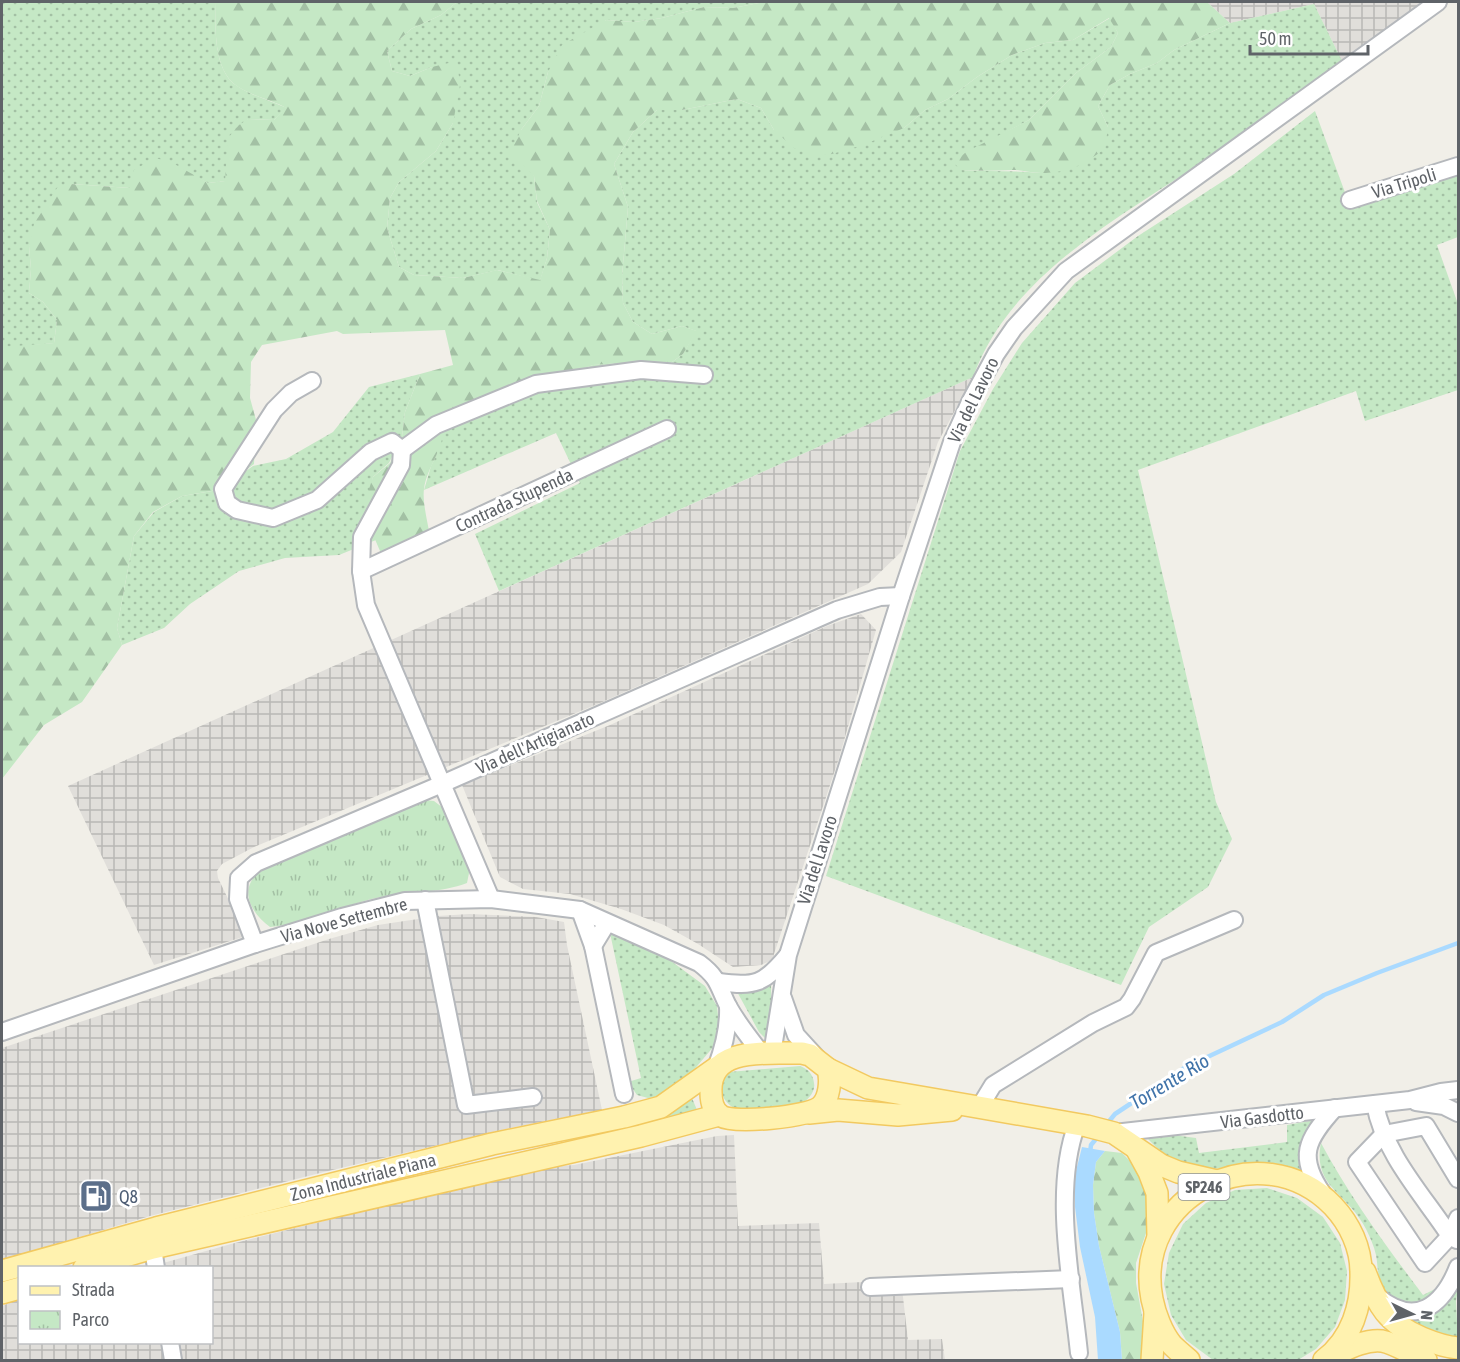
<svg xmlns="http://www.w3.org/2000/svg" width="1460" height="1362" font-family="'Asap Condensed',sans-serif">
<style>
.industrial{fill:url(#industrial-grid)}
.grass{fill:url(#grass-dots)}
.forest{fill:url(#forest-firs)}
.park{fill:url(#park-tufts)}
.water{fill:#aadaff}
.lines{fill:none;stroke-linecap:round;stroke-linejoin:round}
.stream{stroke:#aadaff;stroke-width:4.5}
.minor-casing{stroke:#b5b8bc;stroke-width:20}
.major-casing{stroke:#f2c960;stroke-width:24}
.minor{stroke:#fff;stroke-width:16}
.major{stroke:#fff2af;stroke-width:21}
.labels{text-anchor:middle;dominant-baseline:central;stroke-width:6;stroke-linejoin:round;paint-order:stroke}
.shield{fill:#fff;stroke:#8f9295;stroke-width:1.5}
.shield-label{font-size:16px;font-weight:bold;fill:#5f6368}
.street-label{font-size:18px;fill:#5f6368;stroke:#fff}
.service-label{font-size:18px;fill:#4e5e75;stroke:#fff;text-anchor:start}
.water-label{font-size:20px;font-style:italic;fill:#4174aa;stroke:#fff}
</style>
<defs>
<pattern id="industrial-grid" width="8" height="8" patternUnits="userSpaceOnUse" patternTransform="scale(1.5)"><rect width="8" height="8" fill="#e0deda"/><path d="M0 4h8M4 0v8" fill="none" stroke="#b9b8b5"/></pattern>
<pattern id="grass-dots" width="8" height="8" patternUnits="userSpaceOnUse" patternTransform="scale(1.5)"><rect width="8" height="8" fill="#c5e8c5"/><path d="M2 2h.1M6 6h.1" fill="none" stroke="#a3c0a4" stroke-width="1.8" stroke-linecap="round"/></pattern>
<pattern id="forest-firs" width="22" height="20" patternUnits="userSpaceOnUse" patternTransform="scale(1.5)"><rect width="22" height="20" fill="#c5e8c5"/><path d="M5 1l3.5 6h-7zM16 11l3.5 6h-7z" fill="#a3c0a4"/></pattern>
<pattern id="park-tufts" width="24" height="20" patternUnits="userSpaceOnUse" patternTransform="scale(1.5)"><rect width="24" height="20" fill="#c5e8c5"/><path d="M3 7l-1-3M5 7V3M7 7l1-3M15 17l-1-3M17 17v-4M19 17l1-3" fill="none" stroke="#a3c0a4"/></pattern>
</defs>
<rect width="100%" height="100%" fill="#f1efe8"/>
<g class="industrial">
<polygon points="1207,2 1424,2 1342,61 1314,4 1230,23"/>
<polygon points="973,377 938,442 901,552 868,584 600,703 254,847 222,864 217,871 218,878 246,936 154,965 68,786"/>
<polygon points="861,614 876,630 839,758 772,960 761,965 733,967 698,944 664,925 621,909 570,894 523,889 500,877 462,785 610,725 827,626"/>
<polygon points="469,914 536,917 564,922 567,945 602,1110 510,1128 324,1172 150,1216 2,1260 2,1048 329,939 378,925 438,916"/>
<polygon points="734,1135 738,1226 819,1223 824,1284 901,1280 908,1340 942,1339 945,1360 2,1360 2,1306 12,1302 19,1300 20,1342 212,1342 212,1268 149,1267 231,1244 544,1167 574,1165 717,1136"/>
</g>
<g class="grass">
<path d="M 2,2 L 215,2 C 216,26 213,63 232,82 C 244,93 271,101 287,108 L 274,120 L 248,119 L 227,169 L 226,181 L 208,183 L 191,175 L 130,188 L 71,184 L 29,246 L 31,269 L 29,293 L 43,302 L 57,320 L 54,343 L 6,348 L 2,347 Z"/>
<polygon points="457,2 782,2 759,3 733,8 704,7 662,18 634,22 606,20 548,72 539,106 521,130 534,176 537,202 550,230 547,258 540,281 498,270 463,278 414,275 399,267 387,228 390,198 399,182 436,151 453,123 432,67 410,76 392,71 387,51 411,29 441,15"/>
<path d="M 1314,4 L 1342,61 C 1301,91 1259,122 1217,152 C 1129,213 1012,270 973,377 L 499,591 L 475,534 L 580,483 L 556,433 L 424,490 L 431,466 L 436,456 L 442,425 L 489,402 L 593,365 L 622,363 L 664,368 L 683,354 L 696,331 L 682,326 L 652,334 L 633,322 L 623,303 L 622,276 L 628,207 L 614,164 L 633,132 L 657,110 L 682,110 L 737,99 L 761,108 L 774,130 L 904,128 L 925,110 L 948,99 L 977,77 L 1012,55 L 1045,43 L 1073,40 L 1110,18 L 1118,33 L 1111,47 L 1076,73 L 1029,120 L 999,136 L 961,170 C 987,172 1013,170 1040,173 L 1108,127 L 1098,106 L 1110,85 L 1130,74 L 1157,63 L 1174,50 L 1230,23 Z"/>
<polygon points="1315,111 1350,206 1458,171 1458,237 1437,245 1458,304 1458,390 1365,421 1356,391 1138,470 1216,802 1232,839 1208,887 1149,927 1121,985 826,876 960,451 993,389 1022,343 1075,283 1138,236 1234,174"/>
<polygon points="420,374 405,412 402,437 389,463 373,477 365,516 376,540 339,555 285,558 239,571 190,604 164,628 122,645 117,628 134,536 154,512 182,496 212,491 229,483 253,466 286,459 333,432 369,387"/>
<polygon points="610,933 617,934 671,961 705,986 717,1006 719,1026 715,1045 692,1072 658,1097 648,1098 637,1095 628,1082 641,1078"/>
<polygon points="771,984 772,1035 766,1039 759,1032 735,988 756,990"/>
<path d="M 800,1066 C 808,1069 813,1074 814,1083 C 816,1092 807,1102 799,1104 C 786,1108 751,1108 736,1109 C 724,1103 720,1094 721,1080 L 729,1072 Z"/>
<polygon points="692,1098 697,1110 638,1130 567,1142 566,1137 662,1117"/>
<polygon points="1316,1120 1302,1171 1261,1162 1206,1170 1184,1166 1161,1152 1145,1136 1173,1135 1196,1138 1199,1153 1287,1142 1287,1125"/>
<path d="M 1321,1143 C 1350,1197 1386,1246 1423,1295 L 1437,1288 L 1433,1298 L 1409,1306 C 1399,1300 1388,1297 1383,1287 C 1377,1278 1378,1265 1376,1255 C 1374,1246 1370,1237 1366,1229 C 1348,1193 1312,1187 1321,1143 Z"/>
<polygon points="1267,1188 1297,1198 1323,1217 1340,1243 1347,1271 1345,1300 1335,1327 1316,1349 1298,1360 1213,1360 1186,1340 1171,1315 1164,1284 1169,1253 1183,1224 1206,1203 1235,1190"/>
<path d="M 1458,1289 L 1456,1301 L 1458,1341 L 1442,1339 L 1395,1313 C 1431,1318 1435,1317 1458,1289 Z"/>
</g>
<g class="forest">
<path d="M 215,2 L 457,2 L 441,15 L 411,29 L 387,51 L 392,71 L 410,76 L 432,67 L 457,61 L 460,85 L 453,123 L 436,151 L 399,182 L 390,198 L 387,228 L 399,267 L 414,275 L 463,278 L 497,270 L 540,280 L 547,258 L 550,230 L 537,201 L 534,176 L 510,153 L 521,130 L 539,106 L 548,72 L 562,45 L 606,20 L 634,22 L 662,18 L 704,7 L 733,8 L 759,3 L 782,2 L 1207,2 L 1230,23 L 1174,50 L 1157,63 L 1130,74 L 1110,85 L 1098,106 L 1108,127 L 1105,148 C 1085,165 1067,173 1041,173 C 1031,173 1022,170 1013,170 C 995,171 978,171 961,170 L 954,163 L 966,152 L 1029,120 L 1076,73 L 1111,47 L 1118,33 L 1109,18 L 1073,40 L 1045,43 L 1012,55 L 977,77 L 948,99 L 925,110 L 904,128 L 863,145 L 832,154 L 815,156 L 794,148 L 774,130 L 761,108 L 737,99 L 682,110 L 657,110 L 633,132 L 614,164 L 628,207 L 622,276 L 623,303 L 633,322 L 652,334 L 682,326 L 697,331 L 683,354 L 664,368 L 622,363 L 593,365 L 489,402 L 443,425 C 445,449 427,466 424,489 C 422,503 429,527 431,542 L 386,565 L 365,516 L 368,492 L 373,477 L 390,463 L 402,437 L 405,412 L 420,374 L 453,365 L 445,330 L 343,334 L 337,331 L 262,345 L 251,362 L 250,398 L 256,420 L 254,464 L 229,483 L 212,491 L 182,496 L 153,512 L 134,536 L 117,628 L 122,645 L 82,702 L 44,725 L 2,779 L 2,347 L 54,343 L 57,320 L 43,302 L 29,293 L 31,269 L 29,246 L 34,224 L 57,188 L 71,184 L 130,188 L 134,170 L 155,158 L 171,162 L 208,183 L 225,181 L 228,138 L 239,125 L 248,119 L 274,120 L 286,108 C 270,99 246,95 232,82 C 213,63 216,26 215,2 Z"/>
<polygon points="1105,1151 1122,1153 1144,1175 1150,1203 1146,1233 1136,1263 1136,1283 1146,1338 1143,1360 1122,1360 1120,1332 1099,1246 1094,1213 1093,1185 1096,1162"/>
</g>
<path class="park" d="M 424,800 L 434,801 L 447,811 L 470,868 L 467,883 C 442,893 405,892 376,898 C 340,906 307,924 270,927 C 250,912 238,889 260,871 Z"/>
<polygon class="water" points="1082,1147 1105,1151 1096,1162 1093,1185 1094,1213 1099,1246 1120,1332 1122,1360 1098,1360 1095,1317 1080,1247 1075,1207 1075,1175"/>
<g class="lines">
<g class="stream">
<polyline points="1106,1125 1115,1114 1186,1067 1282,1022 1324,995 1377,973 1458,943"/>
<polyline points="1090,1153 1091,1145 1100,1134"/>
</g>
<g class="minor-casing">
<g id="minor">
<polyline points="1350,200 1458,166"/>
<polyline points="312,381 291,393 274,410 223,489 227,503 237,510 273,518 317,500 371,452 392,442 402,450 401,465 362,537 361,571 366,605 491,899"/>
<polyline points="402,450 436,425 536,384 641,370 704,375"/>
<polyline points="361,571 667,429"/>
<polyline points="425,900 466,1105 533,1097"/>
<polyline points="580,910 593,946 607,923"/>
<polyline points="255,944 238,899 239,878 256,863 442,784 837,610 880,597 901,596"/>
<polyline points="593,946 624,1094"/>
<path d="M 719,982 C 755,987 764,984 787,956"/>
<polyline points="783,998 796,1035 817,1058"/>
<path d="M 2,1032 L 255,944 L 342,917 L 405,901 L 491,899 L 580,910 L 699,963 C 719,978 718,986 728,1006 C 738,1024 750,1039 762,1054"/>
<polyline points="772,1054 788,955 901,596 952,442 970,402 996,354 1014,328 1066,271 1438,2"/>
<path d="M 716,1068 C 724,1047 729,1028 728,1006"/>
<polyline points="1416,1102 1444,1106 1458,1113"/>
<path d="M 1375,1104 C 1384,1154 1423,1195 1450,1236 L 1457,1240"/>
<polyline points="979,1108 993,1085 1093,1023 1126,1007 1132,999 1156,953 1234,920"/>
<path d="M 1077,1124 C 1052,1190 1072,1283 1079,1353"/>
<polyline points="1114,1133 1410,1100 1441,1092 1458,1090"/>
<polyline points="1458,1179 1426,1126 1384,1134 1357,1162 1425,1263 1450,1236 1458,1218"/>
<path d="M 1323,1194 C 1297,1157 1306,1140 1335,1108"/>
<polyline points="153,1248 156,1268"/>
<polyline points="870,1287 1071,1279"/>
<path d="M 1378,1297 C 1416,1328 1443,1305 1458,1267"/>
<polyline points="170,1342 173,1360"/>
</g>
</g>
<g class="major-casing">
<g id="major">
<path d="M 802,1053 L 810,1055 L 828,1069 C 831,1080 830,1099 820,1107 C 807,1117 735,1124 721,1116 C 713,1111 711,1101 711,1092 C 709,1045 769,1054 802,1053 Z"/>
<polyline points="828,1069 868,1088 1087,1126 1114,1133 1161,1165 1178,1172 1217,1181"/>
<polyline points="809,1113 838,1110 898,1115 952,1110"/>
<polyline points="1137,1150 1149,1172 1157,1193 1158,1237"/>
<polyline points="84,1268 153,1248 641,1136 719,1115"/>
<polyline points="2,1271 156,1228 492,1144 624,1117 661,1107 716,1068"/>
<path d="M 1365,1272 C 1377,1305 1388,1324 1422,1338 C 1434,1343 1445,1347 1458,1348"/>
<polyline points="2,1293 20,1288"/>
<path d="M 1332,1356 C 1347,1349 1365,1339 1382,1341 C 1397,1344 1412,1355 1426,1360"/>
<polyline points="1152,1360 1155,1313"/>
<path d="M 1189,1360 C 1183,1355 1177,1350 1172,1345 C 1162,1333 1155,1314 1152,1299 C 1132,1196 1260,1131 1333,1206 C 1350,1224 1361,1248 1361,1272 C 1362,1305 1352,1339 1324,1360"/>
</g>
</g>
<use href="#minor" class="minor"/>
<use href="#major" class="major"/>
</g>
<defs>
<g id="fuel-square" transform="scale(1.725)"><rect x="-9" y="-9" width="18" height="18" rx="4" fill="#5c6f8a" stroke="#fff"/><path d="M-5.5-6h7V0h2V4h1.3V-2.5L3-4.5l.8-.8L6-3V5H2.5V1h-1V6h-7ZM-4.2-4.7v3.2H.2V-4.7Z" fill="#fff"/></g>
</defs>
<g fill-rule="evenodd">
<use href="#fuel-square" x="96" y="1196"/>
</g>
<g class="labels">
<rect class="shield" x="1178.5" y="1174" width="51" height="26" rx="4.5"/>
<g class="shield-label">
<text x="1204" y="1187">SP246</text>
</g>
<g class="street-label">
<text transform="translate(1404 183) rotate(-17)">Via Tripoli</text>
<text transform="translate(973 400) rotate(-64)">Via del Lavoro</text>
<text transform="translate(514 500) rotate(-25)">Contrada Stupenda</text>
<text transform="translate(535 743) rotate(-24)">Via dell'Artigianato</text>
<text transform="translate(817 860) rotate(-72)">Via del Lavoro</text>
<text transform="translate(344 920) rotate(-15)">Via Nove Settembre</text>
<text transform="translate(1262 1117) rotate(-7)">Via Gasdotto</text>
<text transform="translate(363 1177) rotate(-14)">Zona Industriale Piana</text>
</g>
<g class="service-label">
<text x="119" y="1196">Q8</text>
</g>
<g class="water-label">
<text transform="translate(1169 1081) rotate(-31)">Torrente Rio</text>
</g>
</g>
<rect width="1460" height="1362" fill="none" stroke="#5f6368" stroke-width="6"/>
<rect x="18" y="1266" width="195" height="78" fill="#ffffff" stroke="#bfc1c3" stroke-width="1.5"/>
<rect x="30" y="1286" width="30" height="9" fill="#fff2af" stroke="#bfc1c3" stroke-width="1.5"/>
<text x="72" y="1296" font-size="18" fill="#5f6368">Strada</text>
<rect x="30" y="1311" width="30" height="18" fill="url(#park-tufts)" stroke="#bfc1c3" stroke-width="1.5"/>
<text x="72" y="1326" font-size="18" fill="#5f6368">Parco</text>
<g transform="translate(1412 1314) rotate(95)" stroke="#ffffff" stroke-width="4.5" paint-order="stroke">
<path d="M0-4.5L10 22L0 15L-10 22Z" fill="#5f6368"/>
<text y="-9" font-size="16" font-weight="bold" text-anchor="middle" fill="#5f6368">N</text>
</g>
<path d="M1250 45v9h118v-9" fill="none" stroke="#5f6368" stroke-width="3"/>
<text x="1259" y="45" font-size="18" fill="#5f6368" stroke="#ffffff" stroke-width="4.5" paint-order="stroke">50 m</text>
</svg>
